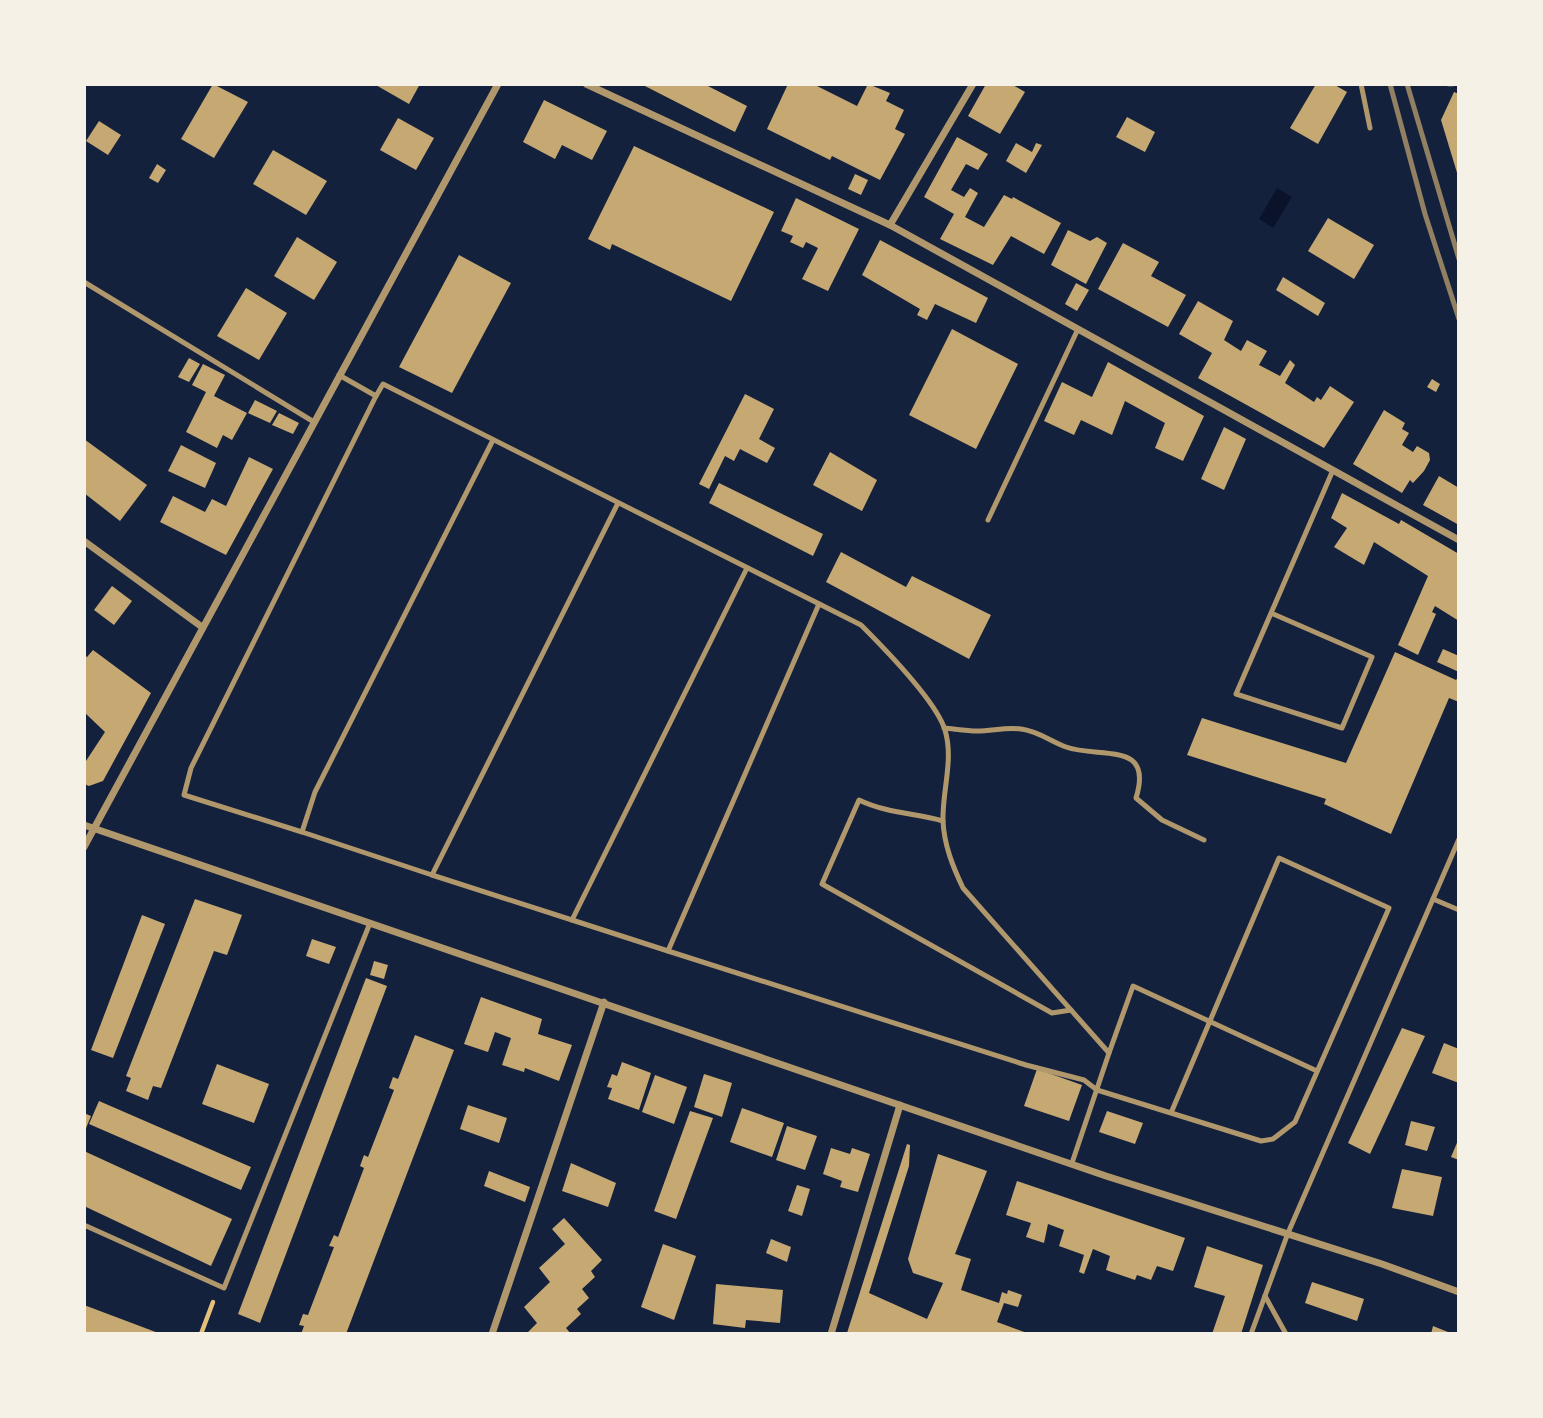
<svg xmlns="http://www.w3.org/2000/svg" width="1543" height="1418" font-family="Bitter,serif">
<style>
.water{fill:#0b132b}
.building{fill:#c6a872}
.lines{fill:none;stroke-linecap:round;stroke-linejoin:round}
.path{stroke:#e5c07b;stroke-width:4.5}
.service{stroke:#b1986c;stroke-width:5}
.minor{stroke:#b1986c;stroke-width:7}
.rail{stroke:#918062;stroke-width:5}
</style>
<rect width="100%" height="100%" fill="#14213d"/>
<polygon class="water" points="1277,188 1292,197 1273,228 1259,219"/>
<g class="building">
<polygon points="213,84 248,102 214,158 181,139"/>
<polygon points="374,84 420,84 409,104"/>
<polygon points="641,84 704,84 747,106 735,132"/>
<polygon points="788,84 813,84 857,106 868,84 890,93 886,101 904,110 895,129 905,134 880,180 832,156 830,160 767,129"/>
<polygon points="986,84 1011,84 1025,92 1000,134 968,116"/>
<polygon points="1316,84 1333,84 1347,92 1318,144 1290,128"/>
<polygon points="1454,92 1459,94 1458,176 1441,120"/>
<polygon points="544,100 607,131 592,160 562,145 555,159 523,142"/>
<polygon points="1127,117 1155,132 1145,152 1116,137"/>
<polygon points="398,118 434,138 416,170 380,150"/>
<polygon points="99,121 121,135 108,155 86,141"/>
<polygon points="957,137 988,154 978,170 966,164 951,190 964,197 970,188 978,193 965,217 984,227 1004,195 1012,199 1013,197 1061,223 1044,254 1011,236 993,265 940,239 954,214 924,197"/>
<polygon points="1016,143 1032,152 1036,143 1042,145 1026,173 1006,161"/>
<polygon points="634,146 774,212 731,301 612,244 610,250 588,239"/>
<polygon points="273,150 327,181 306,215 253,184"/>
<polygon points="157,164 166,170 158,183 149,178"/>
<polygon points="855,174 868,180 861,195 848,189"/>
<polygon points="796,198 859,229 828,291 802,279 818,248 806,242 803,248 790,242 793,236 781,231"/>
<polygon points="1328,218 1374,245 1354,279 1308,251"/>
<polygon points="1068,230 1090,241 1097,237 1107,243 1086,284 1051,265"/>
<polygon points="297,237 337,262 314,300 274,276"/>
<polygon points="880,240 988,298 976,323 935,304 927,320 917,315 920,309 862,275"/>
<polygon points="1123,243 1159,262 1151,276 1186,295 1168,327 1098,289"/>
<polygon points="459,255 511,283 452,393 399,367"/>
<polygon points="1283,277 1325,303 1318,316 1276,290"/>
<polygon points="1076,283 1089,290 1077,311 1065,304"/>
<polygon points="246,288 287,313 259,360 217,336"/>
<polygon points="1198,301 1233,321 1224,340 1241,351 1247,340 1267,351 1259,365 1280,376 1290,360 1295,365 1285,383 1314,402 1317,397 1321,400 1330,386 1354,402 1324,448 1198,378 1212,353 1179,334"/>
<polygon points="952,329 1018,364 976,449 909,415"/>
<polygon points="189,358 200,364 189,382 178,377"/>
<polygon points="1108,362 1204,416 1183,461 1155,448 1165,423 1125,401 1112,435 1081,420 1074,435 1044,421 1062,382 1092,397"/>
<polygon points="203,364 225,375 214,396 247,413 232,440 223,435 217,448 186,432 206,392 192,385"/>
<polygon points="1432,379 1440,384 1436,392 1427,387"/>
<polygon points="745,394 774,409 759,439 775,448 767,463 740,449 734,461 725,456 709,489 699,484"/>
<polygon points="255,400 277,411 270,423 248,413"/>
<polygon points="1384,410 1405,423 1402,429 1409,433 1402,445 1413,452 1417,446 1429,453 1430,460 1424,471 1413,483 1410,480 1402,493 1353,464"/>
<polygon points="279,413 299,423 293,434 272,425"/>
<polygon points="1224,427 1246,439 1224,490 1201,479"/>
<polygon points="84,439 147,485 120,521 84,493"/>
<polygon points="181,445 216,463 205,488 168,471"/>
<polygon points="830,452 877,480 862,511 813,485"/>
<polygon points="249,457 273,469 226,555 160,522 173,496 205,512 212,499 226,506"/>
<polygon points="1439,476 1459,488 1459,525 1423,505"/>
<polygon points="719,483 823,534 813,556 709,503"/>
<polygon points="1342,493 1399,524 1401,520 1459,554 1459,621 1435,606 1432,612 1436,614 1418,655 1398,645 1428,576 1374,542 1364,565 1334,547 1347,528 1331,518"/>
<polygon points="841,552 906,587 912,576 991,615 969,659 826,582"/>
<polygon points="112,586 132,601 114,625 94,610"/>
<polygon points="1443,649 1459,656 1459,672 1437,662"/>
<polygon points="93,650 151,693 103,781 89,786 84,784 84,764 105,732 84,712 84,655 87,657"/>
<polygon points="1395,652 1456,680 1459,676 1459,702 1449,698 1391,834 1324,804 1326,799 1187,755 1202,718 1346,763"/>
<polygon points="195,899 242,915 227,955 214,951 161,1088 153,1086 148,1100 126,1091 131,1078 126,1076"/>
<polygon points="142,915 165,924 113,1058 91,1050"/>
<polygon points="312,939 336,947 329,964 306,956"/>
<polygon points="374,961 388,965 384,979 370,975"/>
<polygon points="366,978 387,986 260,1323 238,1314"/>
<polygon points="481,997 542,1019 538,1034 572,1045 559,1081 525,1068 524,1072 502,1065 511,1038 495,1032 488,1052 464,1044"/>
<polygon points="1402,1028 1425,1036 1370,1154 1348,1143"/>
<polygon points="415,1035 454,1050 346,1334 301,1334 304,1326 299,1325 303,1314 308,1315 334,1247 329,1246 334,1235 338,1237 364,1168 360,1166 364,1155 368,1157 394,1090 389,1088 393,1077 398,1079"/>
<polygon points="1444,1043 1459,1049 1459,1083 1432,1073"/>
<polygon points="622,1062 651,1073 639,1110 608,1099 612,1088 607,1087 612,1074 617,1076"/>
<polygon points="217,1064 269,1084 254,1123 202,1104"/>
<polygon points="1037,1069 1082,1085 1069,1121 1024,1106"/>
<polygon points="704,1074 732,1083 722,1117 694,1107"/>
<polygon points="655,1075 687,1087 674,1124 642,1112"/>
<polygon points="99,1101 251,1167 241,1190 89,1124"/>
<polygon points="468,1105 507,1118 499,1143 460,1129"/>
<polygon points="742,1108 784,1123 772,1157 730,1142"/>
<polygon points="690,1111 713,1118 676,1219 654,1211"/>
<polygon points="1107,1111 1143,1123 1135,1144 1099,1132"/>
<polygon points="84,1113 91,1116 84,1133"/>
<polygon points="1411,1121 1435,1127 1427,1151 1405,1145"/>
<polygon points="787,1126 817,1136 805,1170 776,1160"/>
<polygon points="1459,1138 1459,1160 1451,1157"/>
<polygon points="907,1144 910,1145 909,1166 869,1293 927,1319 943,1283 913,1273 908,1259 938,1154 987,1171 955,1254 971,1259 961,1290 999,1303 1002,1292 1007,1294 1008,1290 1022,1295 1018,1307 1004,1303 997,1322 1030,1334 847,1333"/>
<polygon points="831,1148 850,1154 852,1148 870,1154 858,1192 840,1187 842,1181 823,1174"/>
<polygon points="84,1151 232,1219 211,1266 84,1206"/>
<polygon points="571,1163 616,1183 608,1207 562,1191"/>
<polygon points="1402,1169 1442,1177 1433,1216 1392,1208"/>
<polygon points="489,1171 530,1187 525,1202 484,1186"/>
<polygon points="1017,1181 1185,1238 1173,1271 1157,1266 1151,1280 1137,1275 1135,1280 1106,1270 1110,1256 1093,1249 1084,1274 1079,1272 1084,1255 1059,1246 1064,1230 1048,1224 1044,1243 1026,1237 1031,1223 1006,1215"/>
<polygon points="797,1185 810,1189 802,1216 788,1211"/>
<polygon points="564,1218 602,1260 591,1271 595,1277 582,1289 589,1298 577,1309 581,1314 566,1328 571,1334 526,1334 537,1323 524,1307 550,1282 539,1268 565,1244 552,1229"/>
<polygon points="771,1239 791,1247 787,1262 766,1253"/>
<polygon points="663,1244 696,1256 674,1320 641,1307"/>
<polygon points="1207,1246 1263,1265 1241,1334 1212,1334 1225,1296 1194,1287"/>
<polygon points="1312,1282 1364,1299 1357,1321 1305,1303"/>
<polygon points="716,1284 783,1290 780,1323 746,1320 745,1328 713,1324"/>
<polygon points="84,1305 161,1334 84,1334"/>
<polygon points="1433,1326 1453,1334 1431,1334"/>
</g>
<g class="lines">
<g class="path">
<polyline points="1448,84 1453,84"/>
<polyline points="201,1334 213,1302"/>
</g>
<g class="service">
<polyline points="1361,84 1370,128"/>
<polyline points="84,282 314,422"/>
<path d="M 339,375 L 376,396 L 383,384 L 861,625 C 884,648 936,701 945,730 C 954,760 942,791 943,821 C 944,845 953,867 963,888 L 1109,1053 L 1072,1163"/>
<polyline points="988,520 1078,329"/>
<polyline points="819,604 668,951 1026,1065 1084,1080 1097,1090 1261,1141 1273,1139 1295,1122 1389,908 1279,858 1171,1113"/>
<polyline points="1271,613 1372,657 1342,728 1236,694 1333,470"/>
<path d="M 944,728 C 955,729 967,731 977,731 C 992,731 1006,727 1021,729 C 1038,731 1050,741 1066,747 C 1100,759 1154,740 1136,798 L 1162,820 L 1204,840"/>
<path d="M 943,821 C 914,813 886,813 859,800 L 822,884 L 1052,1013 L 1071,1010"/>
<polyline points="302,832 184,795 191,768 376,396"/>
<polyline points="432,875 302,832 315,792 493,440"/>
<polyline points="1433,899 1459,910"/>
<polyline points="572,920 432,875 618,503"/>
<polyline points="668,951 572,920 747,568"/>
<polyline points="1109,1053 1133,986 1317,1071"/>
<polyline points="84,1225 224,1288 370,923"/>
<polyline points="1265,1296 1286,1334"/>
<polyline points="1251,1334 1288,1233 1459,839"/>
</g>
<g class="minor">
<polyline points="586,84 890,225 1459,540"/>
<polyline points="890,225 973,84"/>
<polyline points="84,541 202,627"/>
<polyline points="84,825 1106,1176 1382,1264 1459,1292"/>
<polyline points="84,847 498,84"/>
<polyline points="492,1334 604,1002"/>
<polyline points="831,1334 900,1105"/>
</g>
<g class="rail">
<polyline points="1390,84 1425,214 1459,319"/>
<polyline points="1407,84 1459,259"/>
</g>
</g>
<rect width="1543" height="1418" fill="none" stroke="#f6f1e7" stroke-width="172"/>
</svg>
